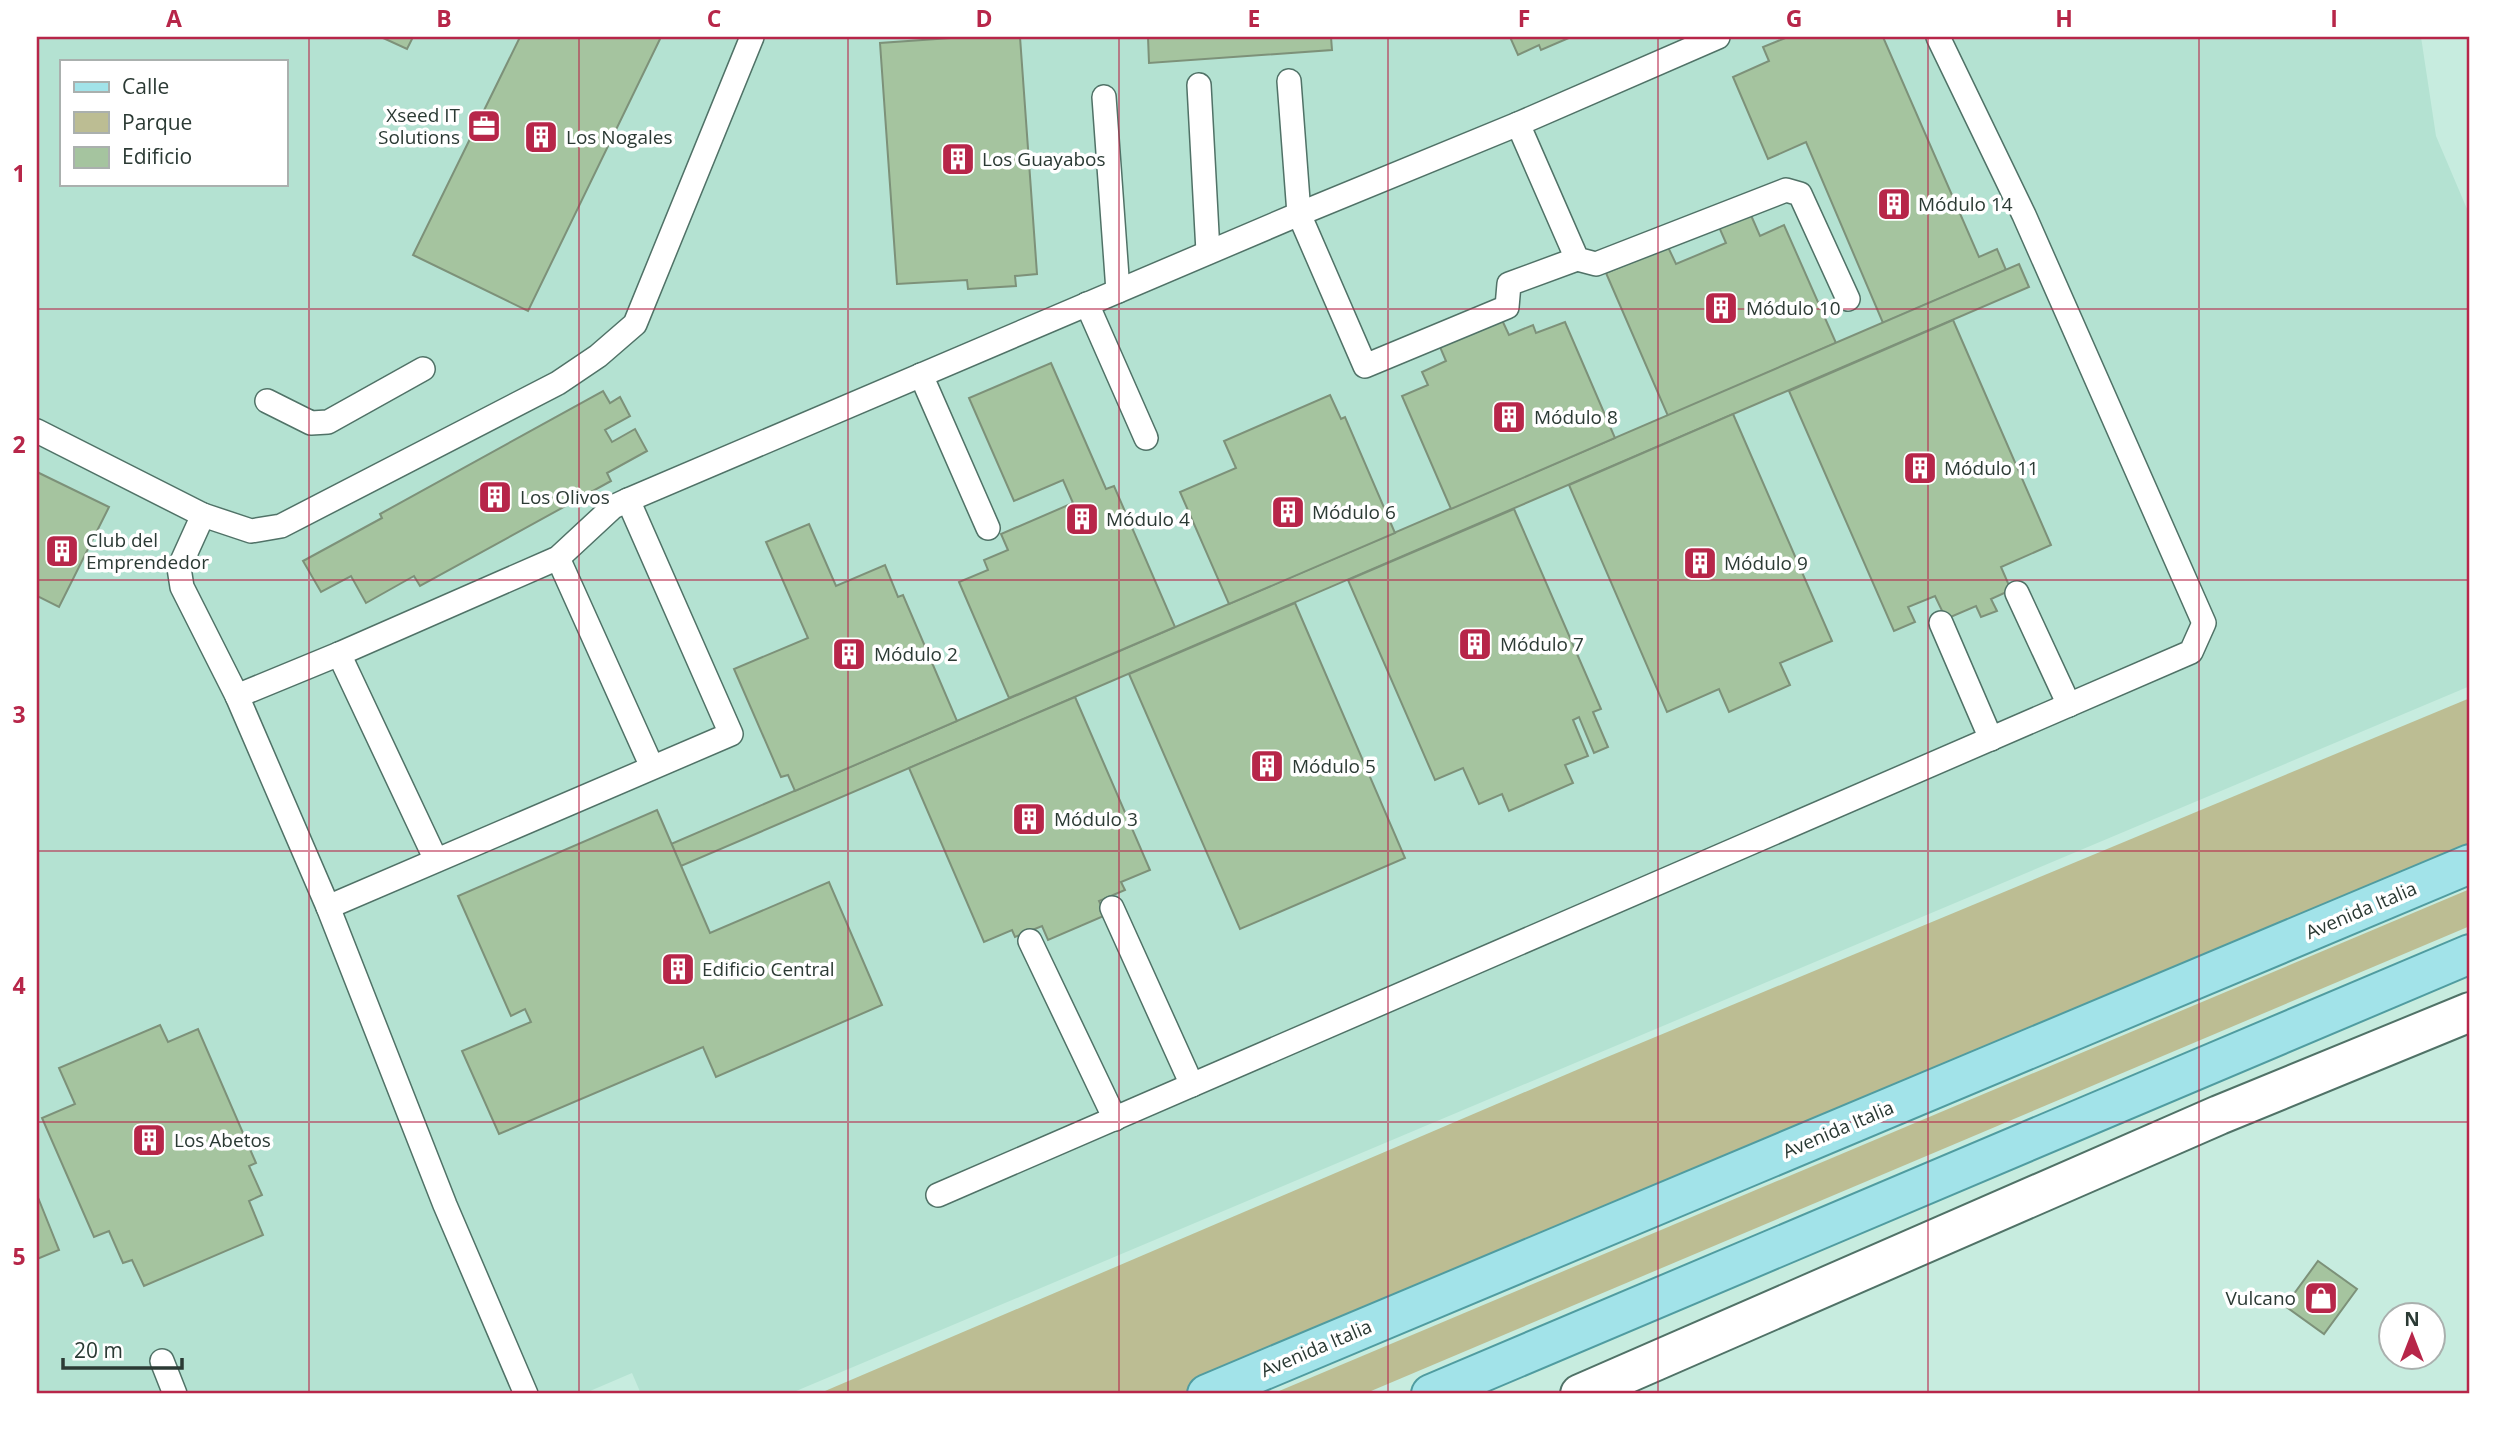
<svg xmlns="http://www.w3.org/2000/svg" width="2507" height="1431" font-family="'Open Sans',sans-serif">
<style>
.built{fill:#b4e2d2;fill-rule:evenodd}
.green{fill:#bcbd93}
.building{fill:#a5c49f;stroke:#7d9179;stroke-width:2}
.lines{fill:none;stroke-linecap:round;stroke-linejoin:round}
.lane-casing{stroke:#507267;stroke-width:26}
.street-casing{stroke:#507267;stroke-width:42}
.primary-casing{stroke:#509ca0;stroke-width:42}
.lane{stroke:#fff;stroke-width:23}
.street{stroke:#fff;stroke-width:38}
.primary{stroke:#a2e3e9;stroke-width:38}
.grid{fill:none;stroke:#b72649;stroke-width:2;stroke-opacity:0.55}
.labels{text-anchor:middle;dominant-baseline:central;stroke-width:7;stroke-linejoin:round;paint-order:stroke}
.poi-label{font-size:19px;fill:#2b3a34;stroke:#fff;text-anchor:start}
.street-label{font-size:19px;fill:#2b3a34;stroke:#fff}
.neatline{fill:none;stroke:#b72649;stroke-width:2.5}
.grid-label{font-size:23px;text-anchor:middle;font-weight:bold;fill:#b72649}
</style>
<rect width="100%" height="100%" fill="#c7ecdf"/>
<path class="built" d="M 37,37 L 2421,37 L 2436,136 L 2470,216 L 2470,686 L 789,1394 L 641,1394 L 632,1373 L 583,1394 L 37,1394 ZM 61,61 L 285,61 L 285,184 L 61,184 Z"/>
<g class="green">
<polygon points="2470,698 2470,845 2178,974 1191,1394 818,1394 1600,1060"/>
<polygon points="2470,889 2470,926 1364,1394 1272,1394"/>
</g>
<g class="building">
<polygon points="381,37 413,37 407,49"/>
<polygon points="520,37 661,37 528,311 413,255"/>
<polygon points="965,37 1020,37 1037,274 1015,276 1016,286 968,289 967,280 897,284 880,43"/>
<polygon points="1148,37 1331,37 1332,50 1149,63"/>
<polygon points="1510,37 1571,37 1541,50 1539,45 1518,55"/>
<polygon points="1788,37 1883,37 1979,257 1997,249 2006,270 1883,323 1806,142 1768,159 1733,77 1769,61 1763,47"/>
<polygon points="1750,213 1760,236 1784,225 1836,343 1668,416 1606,273 1668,247 1676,264 1726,243 1719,227"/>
<polygon points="2019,264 2029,287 681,866 671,844"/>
<polygon points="1502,320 1509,335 1533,325 1536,333 1565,322 1615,438 1451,509 1402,396 1428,385 1422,372 1446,361 1440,347"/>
<polygon points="1953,320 2051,545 2001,567 2011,590 1991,599 1997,611 1981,617 1976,606 1946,619 1935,596 1908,607 1915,622 1894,631 1789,391"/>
<polygon points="1051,363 1106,489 1114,486 1175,627 1009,698 959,582 988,570 984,560 1008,550 1001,534 1073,503 1063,480 1014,501 969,398"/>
<polygon points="603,391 610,403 620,397 630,416 605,430 612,442 635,429 647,451 607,473 611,481 420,586 414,576 366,603 351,576 321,592 303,561 382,518 380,514"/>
<polygon points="1330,395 1341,419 1345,417 1395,533 1229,604 1180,492 1236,468 1224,441"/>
<polygon points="1733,414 1832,641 1780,663 1790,685 1729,712 1719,689 1667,712 1569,485"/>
<polygon points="37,472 109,507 59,607 37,596"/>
<polygon points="1514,509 1601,709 1593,712 1608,747 1594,753 1579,717 1573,720 1588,756 1565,765 1573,783 1509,811 1502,794 1479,804 1463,768 1435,780 1348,580"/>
<polygon points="809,524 836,586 885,565 898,597 903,595 957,721 795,791 788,775 781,777 734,669 808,638 766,542"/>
<polygon points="1295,603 1405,858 1240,929 1129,674"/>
<polygon points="1075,697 1150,870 1121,882 1125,890 1099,901 1106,915 1048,940 1042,926 1015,937 1012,930 984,942 909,768"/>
<polygon points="657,810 710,933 829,882 882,1005 716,1077 703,1047 499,1134 462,1051 531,1022 525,1009 511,1016 458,896"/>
<polygon points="160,1025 168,1042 198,1029 256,1163 249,1166 262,1195 249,1201 263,1235 144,1286 132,1260 123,1263 109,1231 94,1237 42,1118 75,1104 59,1068"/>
<polygon points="37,1195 59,1250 37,1259"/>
<polygon points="2318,1261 2357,1289 2324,1334 2285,1306"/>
</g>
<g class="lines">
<g class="lane-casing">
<g id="lane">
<polyline points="1289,81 1299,214 1365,366 1507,307 1509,284 1577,259"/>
<polyline points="1199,85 1208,252"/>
<polyline points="1104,97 1118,291"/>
<polyline points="1518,124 1577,259 1596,264 1786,190 1800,194 1848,299"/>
<polyline points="1087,304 1146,438"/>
<polyline points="921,375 988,528"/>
<polyline points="267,401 311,423 328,422 423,369"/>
<polyline points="37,431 203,515 251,531 281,526 558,383 598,356 635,324 752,37"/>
<polyline points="203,515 179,568 182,587 237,696 328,907 445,1205 526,1394"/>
<polyline points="558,558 652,767"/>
<polyline points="2017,593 2069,705"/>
<polyline points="1941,623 1991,739"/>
<polyline points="339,654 436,860"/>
<polyline points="237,696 339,654 558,558 613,507 628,500 1299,214 1518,124 1718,37"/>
<polyline points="328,907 731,734 628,500"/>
<polyline points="1112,908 1192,1085"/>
<polyline points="1030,941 1115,1119"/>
<polyline points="938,1195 2191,652 2204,623 2024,215 1938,37"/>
<polyline points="162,1361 175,1394"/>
</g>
</g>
<g class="street-casing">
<polyline id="street" points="1580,1394 2219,1115 2470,1012"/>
</g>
<g class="primary-casing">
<g id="primary">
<polyline points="1207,1394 2470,864"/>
<polyline points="1431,1394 2470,954"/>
</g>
</g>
<use href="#lane" class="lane"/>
<use href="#street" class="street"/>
<use href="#primary" class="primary"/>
</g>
<path class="grid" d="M 309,37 L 309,1394M 579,37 L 579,1394M 848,37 L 848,1394M 1119,37 L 1119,1394M 1388,37 L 1388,1394M 1658,37 L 1658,1394M 1928,37 L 1928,1394M 2199,37 L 2199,1394M 37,309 L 2470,309M 37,580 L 2470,580M 37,851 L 2470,851M 37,1122 L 2470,1122"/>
<defs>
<g id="office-square" transform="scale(1.75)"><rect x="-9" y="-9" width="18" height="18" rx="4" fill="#b72649" stroke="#fff"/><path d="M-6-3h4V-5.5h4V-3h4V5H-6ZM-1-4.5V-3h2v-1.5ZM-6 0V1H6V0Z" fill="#fff"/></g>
<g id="building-square" transform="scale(1.75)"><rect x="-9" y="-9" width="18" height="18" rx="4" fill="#b72649" stroke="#fff"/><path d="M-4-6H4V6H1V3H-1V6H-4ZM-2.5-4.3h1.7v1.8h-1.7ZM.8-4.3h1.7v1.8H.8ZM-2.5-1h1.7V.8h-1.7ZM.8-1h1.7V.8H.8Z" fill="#fff"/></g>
<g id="shop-square" transform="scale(1.75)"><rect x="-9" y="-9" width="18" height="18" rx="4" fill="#b72649" stroke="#fff"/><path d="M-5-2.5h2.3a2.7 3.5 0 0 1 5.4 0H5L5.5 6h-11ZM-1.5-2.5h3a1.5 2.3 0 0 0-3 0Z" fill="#fff"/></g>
</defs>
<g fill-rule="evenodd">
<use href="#office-square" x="484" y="126"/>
<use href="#building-square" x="541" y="137"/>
<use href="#building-square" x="958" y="159"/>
<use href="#building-square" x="1894" y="204"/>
<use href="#building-square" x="1721" y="308"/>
<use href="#building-square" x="1509" y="417"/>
<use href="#building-square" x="1920" y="468"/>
<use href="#building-square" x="495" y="497"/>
<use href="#building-square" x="1288" y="512"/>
<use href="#building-square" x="1082" y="519"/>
<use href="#building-square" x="62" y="551"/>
<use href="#building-square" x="1700" y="563"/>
<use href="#building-square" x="1475" y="644"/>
<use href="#building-square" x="849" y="654"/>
<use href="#building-square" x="1267" y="766"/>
<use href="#building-square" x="1029" y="819"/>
<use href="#building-square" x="678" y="969"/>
<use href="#building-square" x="149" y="1140"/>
<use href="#shop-square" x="2321" y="1298"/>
</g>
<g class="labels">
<g class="poi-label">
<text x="460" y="115" text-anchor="end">Xseed IT<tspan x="460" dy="22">Solutions</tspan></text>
<text x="566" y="137">Los Nogales</text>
<text x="982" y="159">Los Guayabos</text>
<text x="1918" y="204">Módulo 14</text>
<text x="1746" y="308">Módulo 10</text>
<text x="1534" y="417">Módulo 8</text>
<text x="1944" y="468">Módulo 11</text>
<text x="520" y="497">Los Olivos</text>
<text x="1312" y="512">Módulo 6</text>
<text x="1106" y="519">Módulo 4</text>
<text x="86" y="540">Club del<tspan x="86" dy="22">Emprendedor</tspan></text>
<text x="1724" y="563">Módulo 9</text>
<text x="1500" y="644">Módulo 7</text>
<text x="874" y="654">Módulo 2</text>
<text x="1292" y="766">Módulo 5</text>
<text x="1054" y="819">Módulo 3</text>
<text x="702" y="969">Edificio Central</text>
<text x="174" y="1140">Los Abetos</text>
<text x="2296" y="1298" text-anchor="end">Vulcano</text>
</g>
<g class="street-label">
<text transform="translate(2361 910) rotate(-23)">Avenida Italia</text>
<text transform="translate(1838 1129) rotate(-23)">Avenida Italia</text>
<text transform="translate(1316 1348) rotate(-23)">Avenida Italia</text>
</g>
</g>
<rect width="2507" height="1431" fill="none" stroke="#ffffff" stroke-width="77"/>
<rect x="60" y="60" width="228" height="126" fill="#ffffff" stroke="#aab0ae" stroke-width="2"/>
<rect x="74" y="82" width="35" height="10" fill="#a2e3e9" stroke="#aab0ae" stroke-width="2"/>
<text x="122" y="94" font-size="21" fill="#2b3a34">Calle</text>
<rect x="74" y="112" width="35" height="21" fill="#bcbd93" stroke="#aab0ae" stroke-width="2"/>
<text x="122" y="130" font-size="21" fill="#2b3a34">Parque</text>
<rect x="74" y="147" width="35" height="21" fill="#a5c49f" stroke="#aab0ae" stroke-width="2"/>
<text x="122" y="164" font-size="21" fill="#2b3a34">Edificio</text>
<g transform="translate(2412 1336)"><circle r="33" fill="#ffffff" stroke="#aab0ae" stroke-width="2"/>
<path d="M0-5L12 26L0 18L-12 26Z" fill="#b72649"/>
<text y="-10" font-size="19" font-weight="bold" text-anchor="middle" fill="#2b3a34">N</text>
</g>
<path d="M63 1358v10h119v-10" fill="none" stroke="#2b3a34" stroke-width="3.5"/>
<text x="74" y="1358" font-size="21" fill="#2b3a34" stroke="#ffffff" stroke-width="5" paint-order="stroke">20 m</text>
<rect x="38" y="38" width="2430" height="1354" class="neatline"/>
<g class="grid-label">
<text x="174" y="27">A</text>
<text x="444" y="27">B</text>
<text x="714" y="27">C</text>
<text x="984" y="27">D</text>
<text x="1254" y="27">E</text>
<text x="1524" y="27">F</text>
<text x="1794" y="27">G</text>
<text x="2064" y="27">H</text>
<text x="2334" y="27">I</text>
<text x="19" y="182">1</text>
<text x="19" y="453">2</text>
<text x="19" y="723">3</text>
<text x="19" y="994">4</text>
<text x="19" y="1265">5</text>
</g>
</svg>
